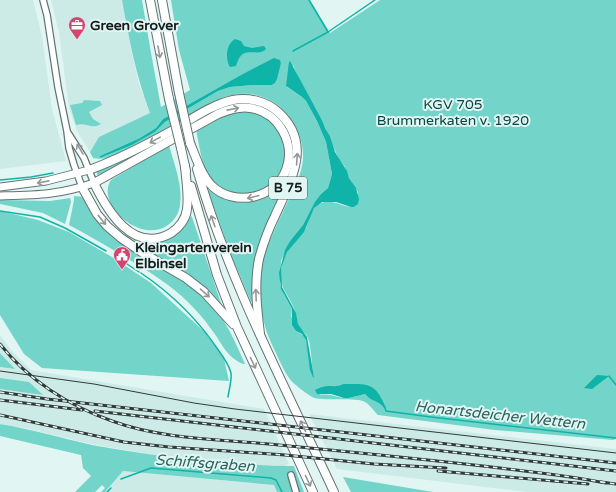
<svg xmlns="http://www.w3.org/2000/svg" width="616" height="492" font-family="'Varela Round',sans-serif">
<style>
.built{fill:#ccebe7}
.green{fill:#73d4ca;fill-rule:evenodd}
.water{fill:#10b3a7}
.lines{fill:none;stroke-linecap:round;stroke-linejoin:round}
.stream{stroke:#10b3a7;stroke-width:1.5}
.minor-casing{stroke:#617471;stroke-width:8}
.major-casing{stroke:#617471;stroke-width:9}
.highway-casing{stroke:#617471;stroke-width:10}
.minor{stroke:#fff;stroke-width:5.5}
.major{stroke:#fff;stroke-width:7}
.highway{stroke:#fff;stroke-width:8}
.tram{stroke:#313a39;stroke-width:1}
.rail-casing{stroke:#313a39;stroke-width:3}
.rail{stroke:#e1f6f3;stroke-width:1.5;stroke-dasharray:4.5;stroke-linecap:butt}
.highway-bridge-casing{stroke:#617471;stroke-width:10;stroke-linecap:butt}
.highway-bridge{stroke:#fff;stroke-width:8}
.oneway{stroke:#959898}
.labels{text-anchor:middle;dominant-baseline:central;stroke-width:4;stroke-linejoin:round;paint-order:stroke}
.shield{fill:#e1f6f3;stroke:#525d5b;stroke-width:1}
.shield-label{font-size:13px;font-weight:bold;fill:#141b1a}
.poi-label{font-size:14px;font-weight:bold;fill:#141b1a;stroke:#e1f6f3;text-anchor:start}
.park-label{font-size:14px;fill:#074742;stroke:#e1f6f3}
.water-label{font-size:15px;font-style:italic;fill:#2b625d;stroke:#e1f6f3}
</style>
<rect width="100%" height="100%" fill="#e1f6f3"/>
<g class="built">
<polygon points="0,0 33,0 42,36 52,109 66,161 0,169"/>
<polygon points="51,0 122,0 130,44 139,84 150,113 99,137 90,152 77,131 69,108 59,33"/>
<polygon points="0,335 12,351 31,370 264,409 289,464 284,466 234,464 165,457 91,444 29,429 0,424 0,367 14,369 0,353"/>
<polygon points="309,414 616,449 616,492 527,492 337,469"/>
<polygon points="123,471 274,485 277,492 105,492"/>
</g>
<g class="green">
<path d="M 122,0 L 142,0 L 151,53 L 161,107 L 190,90 L 179,50 L 171,0 L 310,0 L 330,33 L 380,0 L 616,0 L 616,439 L 613,440 L 495,430 L 378,415 C 374,411 370,405 365,402 C 357,397 326,401 315,398 C 310,397 291,382 289,378 C 285,373 283,367 280,362 C 275,350 268,338 265,326 C 257,301 258,270 268,245 C 274,230 282,214 289,199 C 295,187 302,173 303,159 C 305,124 276,91 240,94 C 219,95 204,108 186,118 C 166,129 147,139 127,149 C 116,154 106,161 93,158 L 90,152 L 99,137 L 150,113 C 136,76 129,39 122,0 ZM 277,59 L 281,62 L 275,83 L 272,85 L 253,85 L 230,87 L 218,91 L 165,122 L 155,132 L 132,145 L 100,158 L 100,156 L 140,138 L 156,128 L 163,119 L 239,76 ZM 293,65 L 299,79 L 323,122 L 325,128 L 330,136 L 332,144 L 339,159 L 345,167 L 349,178 L 358,192 L 356,206 C 345,210 335,198 321,203 C 310,207 310,219 306,228 C 299,239 287,248 283,260 C 275,286 287,290 295,311 C 297,316 296,321 299,326 C 301,330 306,333 308,338 C 312,350 311,364 314,377 L 313,378 C 309,368 309,342 304,336 C 302,334 299,333 296,331 L 291,316 L 292,309 L 283,293 L 280,284 L 281,261 L 290,241 L 303,225 L 315,203 L 321,194 L 328,188 L 332,174 L 326,142 L 317,121 L 306,101 L 302,97 L 287,87 ZM 343,384 L 371,387 L 384,408 C 379,401 369,400 365,394 C 358,395 352,398 346,398 C 337,398 330,393 320,395 L 329,386 L 335,387 Z"/>
<path d="M 84,100 L 100,101 L 102,105 L 89,112 L 93,119 L 101,124 C 91,130 87,122 76,125 L 70,105 L 82,103 Z"/>
<path d="M 250,111 C 254,112 258,113 261,115 C 307,136 281,209 231,192 C 222,189 214,185 209,177 C 201,163 199,144 196,129 C 216,119 227,112 250,111 Z"/>
<path d="M 169,145 C 174,164 183,186 180,205 C 179,213 175,220 168,225 C 141,245 95,204 111,180 Z"/>
<polygon points="133,156 133,159 107,173 98,176 96,171"/>
<path d="M 286,180 L 287,181 L 271,215 L 253,302 L 251,302 L 230,252 L 208,191 L 210,190 C 235,210 266,206 286,180 Z"/>
<path d="M 74,196 L 84,197 C 93,211 101,228 114,238 C 147,263 187,276 214,308 C 228,324 236,344 245,364 L 243,364 C 225,356 223,344 211,329 C 205,320 197,311 189,303 C 172,286 151,273 130,260 C 110,248 90,236 69,225 L 74,200 Z"/>
<polygon points="70,198 71,202 65,224 43,213 0,204 0,200 50,201"/>
<polygon points="0,211 38,220 69,232 112,257 151,283 207,334 224,359 229,381 42,368 24,354 0,315"/>
<path d="M 191,216 L 192,217 L 222,306 C 198,277 165,262 133,242 L 135,240 C 161,247 177,239 191,216 Z"/>
<polygon points="0,353 15,369 0,367"/>
<polygon points="0,378 29,382 43,395 0,389"/>
<path d="M 0,424 C 31,429 61,438 92,445 C 158,457 226,465 294,466 L 304,492 L 277,492 L 274,485 L 123,471 L 105,492 L 101,492 L 105,488 L 102,485 L 95,492 L 75,492 L 91,476 L 83,468 L 81,455 L 0,436 Z"/>
<polygon points="343,477 433,492 351,492"/>
</g>
<g class="water">
<path d="M 235,39 L 241,41 L 244,46 L 252,48 L 264,46 L 266,49 C 259,57 246,47 240,57 C 238,59 237,63 236,66 L 230,67 C 225,59 226,44 235,39 Z"/>
<polygon points="274,58 280,60 281,63 277,79 275,83 272,85 253,85 230,87 218,91 165,122 155,132 132,145 100,158 100,156 140,138 156,128 163,119 239,76"/>
<polygon points="290,61 323,122 325,128 330,136 335,152 347,171 349,178 356,188 359,199 358,204 354,207 351,207 336,202 322,202 314,208 304,232 287,252 281,268 282,287 296,313 298,324 307,337 314,377 313,378 310,370 306,340 302,334 296,331 292,325 292,309 281,289 279,273 285,250 290,241 303,225 315,202 321,194 328,188 332,174 326,142 317,121 306,101 302,97 286,86 289,62"/>
<polygon points="597,375 609,376 592,389 584,388"/>
<path d="M 343,384 C 369,384 375,382 386,408 L 384,408 C 379,401 370,401 365,394 L 349,398 L 344,398 L 331,394 L 317,394 L 315,390 C 319,388 324,386 329,386 C 335,386 337,387 343,384 Z"/>
</g>
<g class="lines">
<g class="stream">
<polyline points="309,0 328,32"/>
<polyline points="293,51 328,32 375,0"/>
<polyline points="0,180 31,177 53,173"/>
<polyline points="0,211 40,217 65,228 106,251"/>
<polyline points="121,260 139,272"/>
<path d="M 141,273 C 172,294 199,321 219,351 C 224,358 229,365 231,373 C 232,380 229,390 228,397"/>
<polyline points="609,376 616,385"/>
<polyline points="385,408 386,411 431,417 616,438"/>
<polyline points="121,479 151,468 271,478 276,480 282,492"/>
<polyline points="107,492 111,488"/>
</g>
<g class="minor-casing">
<g id="minor">
<polyline points="43,0 47,15 58,87 67,131 69,148 74,165 82,187"/>
<polyline points="68,133 84,158 94,183"/>
<polyline points="291,475 296,492"/>
</g>
</g>
<g class="major-casing">
<g id="major">
<polyline points="0,187 46,181 89,170"/>
<path d="M 0,196 C 36,195 59,195 94,183"/>
</g>
</g>
<g class="highway-casing">
<g id="highway">
<polyline points="150,0 169,99"/>
<polyline points="162,0 179,93"/>
<polyline points="181,148 186,171"/>
<path d="M 185,166 C 186,180 189,195 187,209 C 186,219 179,228 171,233 C 133,255 107,210 94,183 L 218,114 C 228,110 239,106 250,108 C 279,112 296,144 286,170 C 275,199 234,207 212,186 C 201,175 196,157 190,143"/>
<path d="M 197,169 C 229,282 285,386 334,492"/>
<path d="M 89,170 C 119,159 146,145 173,130 C 192,119 211,105 233,100 C 248,97 266,101 278,112 C 314,144 290,182 275,216 C 268,230 263,244 259,259 C 254,284 257,309 260,334"/>
<polyline points="191,186 217,275 237,327 313,492"/>
<polyline points="82,187 97,214 107,226 121,238 143,253 186,278 204,292 233,324"/>
</g>
</g>
<use href="#minor" class="minor"/>
<use href="#major" class="major"/>
<use href="#highway" class="highway"/>
<polyline class="tram" points="0,371 94,384 194,403 235,409 616,453"/>
<g class="rail-casing">
<g id="rail">
<path d="M 0,344 C 27,379 69,406 112,421 C 161,439 217,439 269,444 C 341,451 412,458 483,466 C 524,471 565,475 606,483"/>
<polyline points="0,392 47,399 616,463"/>
<polyline points="0,400 82,410"/>
<polyline points="95,411 616,471"/>
<polyline points="0,415 124,442 169,447 285,455 374,464 446,468"/>
<polyline points="438,471 588,484"/>
<polyline points="601,482 616,484"/>
</g>
</g>
<use href="#rail" class="rail"/>
<g class="highway-bridge-casing">
<g id="highway-bridge">
<polyline points="179,93 190,143"/>
<polyline points="169,99 181,148"/>
</g>
</g>
<use href="#highway-bridge" class="highway-bridge"/>
</g>
<defs><path id="oneway-shaft" d="M-6 0H5M1.5-3L5.5 0L1.5 3" fill="none" stroke-width="1.6" stroke-linecap="round" stroke-linejoin="round"/></defs>
<g class="oneway">
<use href="#oneway-shaft" transform="translate(159 52) rotate(80)"/>
<use href="#oneway-shaft" transform="translate(233 109) rotate(-11)"/>
<use href="#oneway-shaft" transform="translate(155 140) rotate(151)"/>
<use href="#oneway-shaft" transform="translate(80 149) rotate(-120)"/>
<use href="#oneway-shaft" transform="translate(297 159) rotate(-86)"/>
<use href="#oneway-shaft" transform="translate(43 182) rotate(169)"/>
<use href="#oneway-shaft" transform="translate(253 197) rotate(166)"/>
<use href="#oneway-shaft" transform="translate(102 220) rotate(51)"/>
<use href="#oneway-shaft" transform="translate(213 221) rotate(-109)"/>
<use href="#oneway-shaft" transform="translate(205 293) rotate(41)"/>
<use href="#oneway-shaft" transform="translate(256 295) rotate(-92)"/>
<use href="#oneway-shaft" transform="translate(253 363) rotate(65)"/>
<use href="#oneway-shaft" transform="translate(303 426) rotate(-115)"/>
<use href="#oneway-shaft" transform="translate(308 481) rotate(65)"/>
</g>
<defs>
<g id="office-pin" transform="scale(0.9)"><path d="M0 17L-7.5 6A9.5 9.5 0 1 1 7.5 6Z" fill="#d3456f" stroke="#e1f6f3"/><path d="M-6-3h4V-5.5h4V-3h4V5H-6ZM-1-4.5V-3h2v-1.5ZM-6 0V1H6V0Z" fill="#fff"/></g>
<g id="civic-pin" transform="scale(0.9)"><path d="M0 17L-7.5 6A9.5 9.5 0 1 1 7.5 6Z" fill="#d3456f" stroke="#e1f6f3"/><path d="M-.6-6.5H3V-4.5H.6V-3L4-1V1h2V6H-6V1h2V-1L-.6-3ZM-1.2 2.5V6h2.4V2.5Z" fill="#fff"/></g>
</defs>
<g fill-rule="evenodd">
<use href="#office-pin" x="77" y="25"/>
<use href="#civic-pin" x="122" y="255"/>
</g>
<g class="labels">
<rect class="shield" x="269" y="177" width="38" height="22" rx="3"/>
<g class="shield-label">
<text x="288" y="188">B 75</text>
</g>
<g class="poi-label">
<text x="90" y="25">Green Grover</text>
<text x="135" y="247">Kleingartenverein<tspan x="135" dy="16">Elbinsel</tspan></text>
</g>
<g class="park-label">
<text x="453" y="104">KGV 705<tspan x="453" dy="16">Brummerkaten v. 1920</tspan></text>
</g>
<g class="water-label">
<text transform="translate(500 415) rotate(6)">Honartsdeicher Wettern</text>
<text transform="translate(205 463) rotate(4)">Schiffsgraben</text>
</g>
</g>
</svg>
